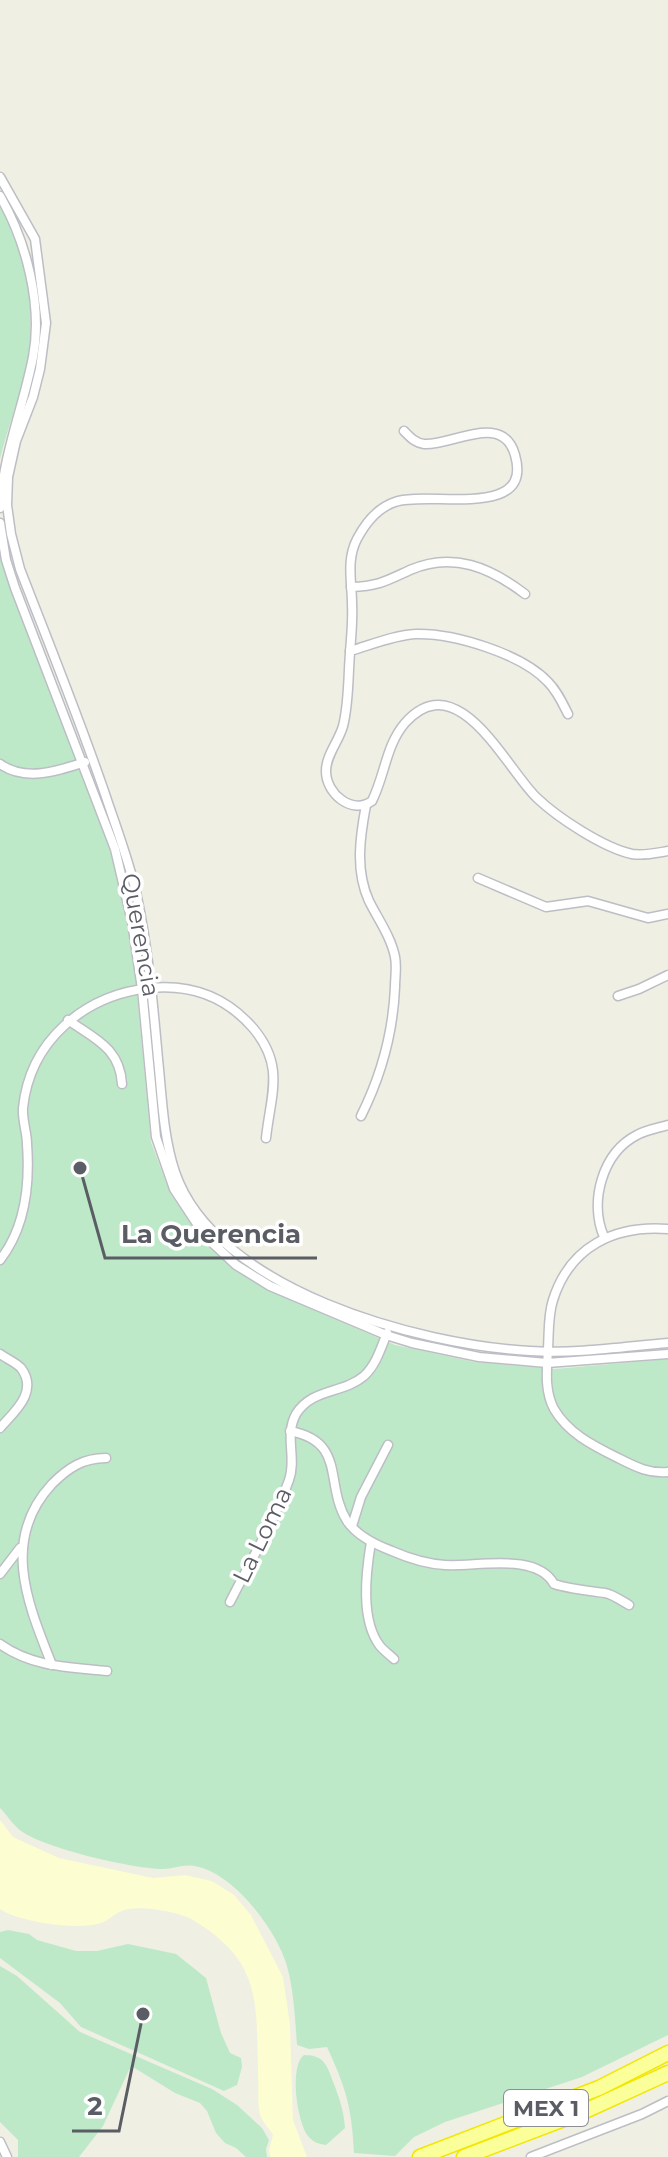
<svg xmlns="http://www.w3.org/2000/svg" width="668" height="2157" font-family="Montserrat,sans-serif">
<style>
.green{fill:#bde9c9}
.sand{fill:#fcfdd0}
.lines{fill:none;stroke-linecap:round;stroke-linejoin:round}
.minor-casing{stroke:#bdbec5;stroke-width:11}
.trunk-casing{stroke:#f2e700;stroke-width:17}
.minor{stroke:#fff;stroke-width:8}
.trunk{stroke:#faff99;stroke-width:14}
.labels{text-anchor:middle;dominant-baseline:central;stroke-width:7;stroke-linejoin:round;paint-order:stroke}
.shield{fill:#fff;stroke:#8c8e93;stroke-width:2}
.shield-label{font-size:22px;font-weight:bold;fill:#5b5d65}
.street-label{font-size:24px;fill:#5b5d65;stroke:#fff}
.leader{fill:none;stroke:#5b5d65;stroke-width:3}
.callout-dot{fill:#5b5d65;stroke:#fff;stroke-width:3}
.callout-label{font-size:26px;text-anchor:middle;font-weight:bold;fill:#5b5d65;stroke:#fff;stroke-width:7;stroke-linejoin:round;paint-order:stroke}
</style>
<rect width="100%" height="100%" fill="#efefe3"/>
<g class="green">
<path d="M 0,203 C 25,247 36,308 28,358 C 22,392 8,426 0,459 Z"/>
<path d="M 0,552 L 113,851 L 134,962 L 151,1142 L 170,1193 L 203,1242 L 234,1269 L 272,1292 L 395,1345 L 474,1362 L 555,1369 L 668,1359 L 668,2035 L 582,2077 L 445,2122 L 414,2137 L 395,2156 L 354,2153 C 352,2108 346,2088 327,2047 L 309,2049 L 297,2045 C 295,2018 294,1992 287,1966 C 277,1930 232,1871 194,1866 C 184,1864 173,1869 163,1869 C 133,1869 44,1848 21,1831 C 13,1825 7,1815 0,1808 Z"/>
<polygon points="8,1930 29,1934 37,1940 76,1951 97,1951 128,1944 176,1954 206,1978 221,2033 230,2053 241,2058 242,2067 237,2085 224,2091 81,2027 60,2003 0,1958 0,1932"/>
<polygon points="0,1966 17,1976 80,2032 212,2089 237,2105 262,2128 269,2140 266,2149 267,2157 246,2157 236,2148 225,2143 216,2133 207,2111 200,2103 175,2093 133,2067 129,2070 103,2126 79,2157 18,2157 18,2140 0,2122"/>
<path d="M 304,2055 C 326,2055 327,2067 334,2084 C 340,2100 344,2112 345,2128 L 326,2145 C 318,2144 313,2142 308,2136 C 297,2122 289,2066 304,2055 Z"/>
</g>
<path class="sand" d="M 0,1820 L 13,1837 L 59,1858 L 153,1878 L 185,1875 L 212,1881 L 234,1895 L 251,1915 L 283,1977 L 290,2024 L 293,2120 L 307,2157 L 270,2157 L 269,2150 L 273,2135 C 270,2129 262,2122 260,2115 C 257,2102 259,2086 258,2073 C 256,2001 262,1962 193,1920 C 180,1912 136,1904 122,1911 C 114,1914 108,1921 101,1923 C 79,1931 18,1922 0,1909 Z"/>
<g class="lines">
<g class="minor-casing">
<g id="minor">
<path d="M 0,177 L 35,239 L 46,323 L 40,369 L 33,397 L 16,441 L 8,477 L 7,505 L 11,534 L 20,569 C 49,644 79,718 105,794 C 116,827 128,858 136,892 C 148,947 153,1003 158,1059 C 162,1097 163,1136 175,1172 C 215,1290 419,1345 530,1351 C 576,1354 622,1347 668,1343"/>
<path d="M 0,196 C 26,241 43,305 33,357 C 23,408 3,455 0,508"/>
<path d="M 404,431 C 410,437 415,443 424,444 C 452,446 503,411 515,455 C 534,521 428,490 395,502 C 377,508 366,522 357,539 C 346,560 352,582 352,604 C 353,621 351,637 350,653 C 348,677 349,703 343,726 C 339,741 326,755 326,771 C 326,794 352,815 372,801 C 385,775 386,745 405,723 C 458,663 507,770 537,798 C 558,818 604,848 632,854 C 644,856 656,853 668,851"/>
<polyline points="0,523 6,560 15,588 115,849 132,922 142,989 156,1137 174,1189 205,1236 236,1265 270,1286 386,1335 412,1343 479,1357 547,1363 668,1354"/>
<path d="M 351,587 C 379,586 386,581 410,570 C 453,551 491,568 525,594"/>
<path d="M 350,651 C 371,645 394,635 416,634 C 454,633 522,654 548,682 C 557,691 562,702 568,714"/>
<path d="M 0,764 C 25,782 58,771 85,762"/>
<polyline points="478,878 546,907 588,901 648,918 668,914"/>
<polyline points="618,996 639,989 668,975"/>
<path d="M 68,1020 C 95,1039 120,1048 122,1084"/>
<path d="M 361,1116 C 382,1074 393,1034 395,987 C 395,977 397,967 395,957 C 391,937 378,919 369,901 C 355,870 360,837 366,805"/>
<path d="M 668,1229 C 615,1225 570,1246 553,1300 C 548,1315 549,1332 548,1349 C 547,1369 544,1390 554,1409 C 568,1433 592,1445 616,1457 C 634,1466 648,1474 668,1472"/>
<path d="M 604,1237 C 589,1202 602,1153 637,1135 C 646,1130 658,1128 668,1125"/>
<path d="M 0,1260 C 26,1227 30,1185 27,1144 C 27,1132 22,1120 23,1108 C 30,1041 84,995 150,988 C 191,984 226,997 253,1028 C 285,1066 271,1093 266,1138"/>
<path d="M 0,1354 C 7,1359 15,1362 21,1368 C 39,1392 14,1412 0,1428"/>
<path d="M 290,1431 C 347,1442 324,1484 347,1521 C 357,1536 376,1545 392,1551 C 408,1558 428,1564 445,1565 C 477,1567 536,1552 554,1584 C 570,1589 589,1591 605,1593 C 612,1594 622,1601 629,1605"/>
<polyline points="352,1526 361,1497 388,1445"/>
<path d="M 371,1542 C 366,1572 360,1620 380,1646 C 384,1651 390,1655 394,1659"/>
<polyline points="0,1574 20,1548"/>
<path d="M 230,1602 C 250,1562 274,1522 289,1480 C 297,1458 284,1436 296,1414 C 312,1388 343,1394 364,1376 C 376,1365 381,1348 387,1333"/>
<path d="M 0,1644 C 32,1667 69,1667 107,1671"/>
<path d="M 52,1665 C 28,1604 0,1540 52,1484 C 68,1468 83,1458 106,1458"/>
<polyline points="0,2142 7,2157"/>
<polyline points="531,2157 642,2114 668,2101"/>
</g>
</g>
<g class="trunk-casing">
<g id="trunk">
<polyline points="420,2157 599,2088 668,2053"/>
<polyline points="464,2157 585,2111 668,2073"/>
</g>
</g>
<use href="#minor" class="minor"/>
<use href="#trunk" class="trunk"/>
</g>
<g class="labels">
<rect class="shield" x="504" y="2090" width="84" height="36" rx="6"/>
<g class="shield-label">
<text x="546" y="2108">MEX 1</text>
</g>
<g class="street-label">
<text transform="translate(141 935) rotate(80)">Querencia</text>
<text transform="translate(262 1535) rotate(-64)">La Loma</text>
</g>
</g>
<path class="leader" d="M80 1168L105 1258H317M143 2014L119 2131H72"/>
<g class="callout-dot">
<circle cx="80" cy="1168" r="8"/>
<circle cx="143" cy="2014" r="8"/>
</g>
<g class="callout-label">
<text x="211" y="1243">La Querencia</text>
<text x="95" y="2115">2</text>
</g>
</svg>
